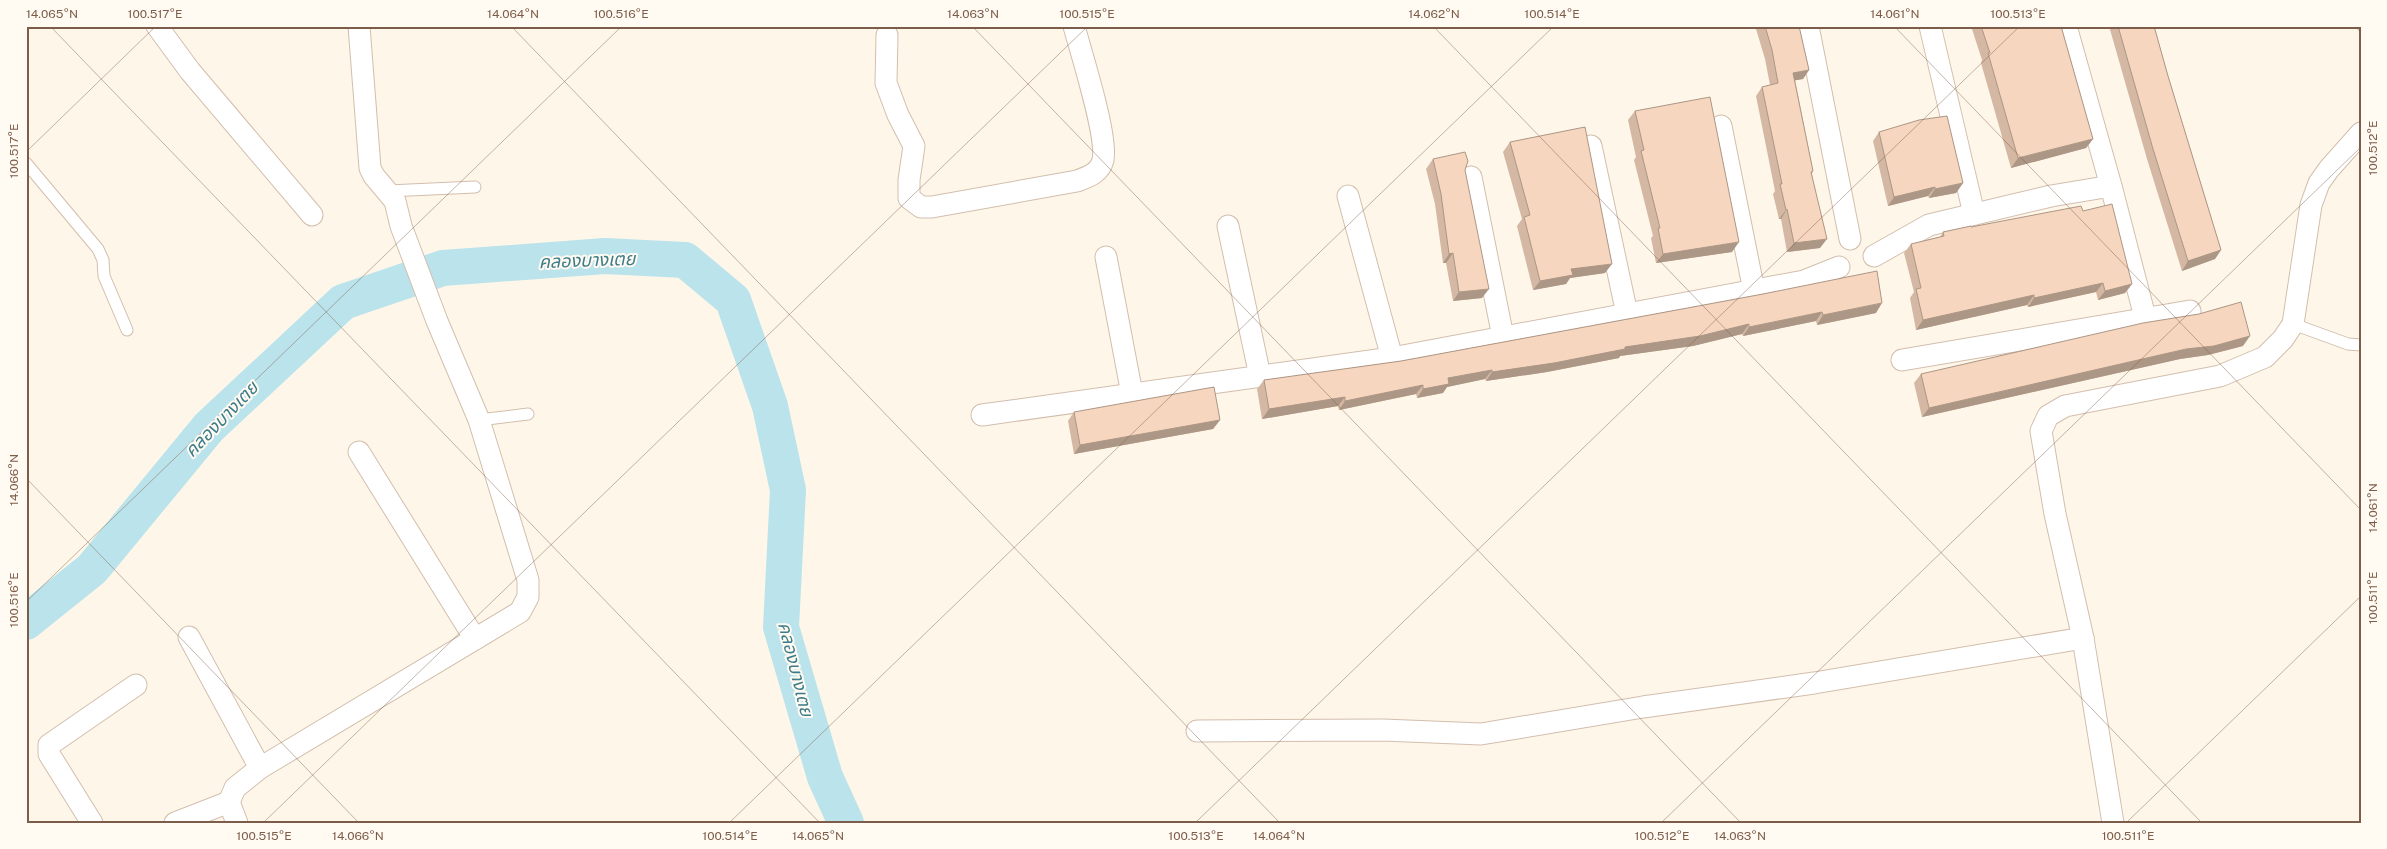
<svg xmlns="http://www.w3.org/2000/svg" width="2387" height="849" font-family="'Public Sans','Noto Sans Thai',sans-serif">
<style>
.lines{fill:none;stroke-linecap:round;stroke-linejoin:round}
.river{stroke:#bbe3eb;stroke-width:36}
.service-casing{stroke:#d3bead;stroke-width:13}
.minor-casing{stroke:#d3bead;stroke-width:23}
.service{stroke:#fff;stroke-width:11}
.minor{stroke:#fff;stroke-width:21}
.wall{fill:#d4b8a3}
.shaded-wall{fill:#ac9685}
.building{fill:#f6d6be;stroke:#ac9685}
.ticks{fill:none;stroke:#7d5c49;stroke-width:1;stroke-opacity:0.45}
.labels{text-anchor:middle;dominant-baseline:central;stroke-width:4;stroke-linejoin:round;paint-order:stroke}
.water-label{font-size:18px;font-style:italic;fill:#3d7c8a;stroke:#fffaf2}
.neatline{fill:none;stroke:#7d5c49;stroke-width:2}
.ticks-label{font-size:12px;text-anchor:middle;fill:#7d5c49}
</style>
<rect width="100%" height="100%" fill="#fef7e9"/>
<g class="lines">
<polyline class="river" points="26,622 92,569 209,427 343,302 443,268 605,256 685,260 733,300 770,406 788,490 781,627 825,777 846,823"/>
<g class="service-casing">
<g id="service">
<polyline points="26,163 98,249 103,260 104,276 127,330"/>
<polyline points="388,191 475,187"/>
<polyline points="2293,324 2348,344 2361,345"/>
<polyline points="479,420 528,414"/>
</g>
</g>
<g class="minor-casing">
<g id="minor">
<polyline points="157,26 190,71 312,215"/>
<polyline points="1808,26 1850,239"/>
<polyline points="1930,26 1974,214"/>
<polyline points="2066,26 2111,186"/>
<path d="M 887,35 L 886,83 L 898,115 L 914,146 L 909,180 L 909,198 L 921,207 L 932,207 L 1077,181 C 1088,177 1100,173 1103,160 C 1108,136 1081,53 1074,26"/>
<polyline points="1721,126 1754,291"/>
<polyline points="1591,146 1627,314"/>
<polyline points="1471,177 1503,337"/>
<polyline points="1348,196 1392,358"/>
<polyline points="1228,226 1260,376"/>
<polyline points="1874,256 1929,225 2051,196 2111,186 2145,317"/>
<polyline points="1106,257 1132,394"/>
<polyline points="1902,360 2190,311"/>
<polyline points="982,415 1392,358 1804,281 1839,267"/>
<polyline points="359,452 475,639"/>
<polyline points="189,637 260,768"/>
<polyline points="1197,731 1383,730 1481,734 1643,707 1814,683 2083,638"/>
<polyline points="229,802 237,823"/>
<polyline points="92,823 49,754 49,745 136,685"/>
<polyline points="175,823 229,802 235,788 260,768 520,612 528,597 528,580 479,420 437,321 401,226 395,201 374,176 370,168 359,26"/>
<polyline points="2113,823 2083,638 2055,514 2041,431 2048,416 2065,406 2220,376 2265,357 2283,339 2293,324 2311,205 2319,183 2329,169 2361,133"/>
</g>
</g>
<use href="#service" class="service"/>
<use href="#minor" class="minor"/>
</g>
<g class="wall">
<polygon points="1759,26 1799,26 1809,70 1803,79 1795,80 1813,171 1812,174 1820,248 1787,252 1781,219 1779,219 1773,194 1775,191 1756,96 1762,87 1770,85 1765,59 1756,29"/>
<polygon points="1971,26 2061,26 2093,139 2086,148 2011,168 1981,63 1982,60"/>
<polygon points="2109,26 2154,26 2168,76 2221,250 2215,259 2182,271 2147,159"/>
<polygon points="1635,111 1732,252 1656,263 1651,238 1653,236 1634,160 1636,157 1628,120"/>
<polygon points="1879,132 1963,183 1956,193 1929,198 1928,196 1888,206 1873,141"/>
<polygon points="1510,142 1605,273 1570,278 1566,284 1533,290 1517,226 1522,219 1503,152"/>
<polygon points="1433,159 1465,170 1482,298 1453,301 1446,263 1443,263 1435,204 1426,169"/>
<polygon points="2083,211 2132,284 2125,293 2098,300 2096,292 2028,307 2027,305 1916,330 1910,298 1914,292 1904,253 1911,244 1940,237 1943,232 1971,227"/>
<polygon points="1763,294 1876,313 1817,325 1816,321 1743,336 1742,334 1693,346 1620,356 1619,358 1547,372 1486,381 1485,379 1447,387 1443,393 1417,398 1416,394 1339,410 1338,406 1262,419 1257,389 1264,380 1401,361"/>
<polygon points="2243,346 2208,355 2180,359 1922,417 1914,383 1921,374"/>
<polygon points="1074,412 1220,420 1213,429 1074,454 1068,421"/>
</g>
<g class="shaded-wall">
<polygon points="1809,70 1803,79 1786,82 1793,73"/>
<polygon points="2093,139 2086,148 2011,168 2018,158"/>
<polygon points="1963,183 1956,193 1929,198 1935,189"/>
<polygon points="1935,187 1928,196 1888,206 1894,197"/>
<polygon points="1787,209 1781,219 1779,219 1786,210"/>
<polygon points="1827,239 1820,248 1787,252 1794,243"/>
<polygon points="1739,242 1732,252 1656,263 1663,254"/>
<polygon points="2221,250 2215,259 2182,271 2188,261"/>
<polygon points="1453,253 1446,263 1443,263 1449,254"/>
<polygon points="1612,264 1605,273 1570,278 1566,284 1533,290 1540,281 1571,269"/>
<polygon points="2103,283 2096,292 2028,307 2034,298"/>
<polygon points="2132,284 2125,293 2098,300 2105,291"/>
<polygon points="1489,289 1482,298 1453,301 1459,292"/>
<polygon points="2034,295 2027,305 1916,330 1923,320"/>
<polygon points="1882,303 1876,313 1817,325 1823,315"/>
<polygon points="1822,312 1816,321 1743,336 1749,327"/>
<polygon points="1749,324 1742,334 1693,346 1620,356 1619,358 1547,372 1486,381 1492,372"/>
<polygon points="2250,336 2243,346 2208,355 2180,359 1922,417 1929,408 2186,349"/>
<polygon points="1492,370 1485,379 1447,387 1443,393 1417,398 1423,389 1448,378"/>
<polygon points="1423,385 1416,394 1339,410 1345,401"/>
<polygon points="1345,397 1338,406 1262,419 1269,409"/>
<polygon points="1220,420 1213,429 1074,454 1080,445"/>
</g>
<g class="building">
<polygon points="1765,26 1799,26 1809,70 1793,73 1813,171 1811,172 1827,239 1794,243 1787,209 1786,210 1780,184 1782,184 1762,87 1778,83 1772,50"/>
<polygon points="1981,26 2061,26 2093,139 2018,158 1988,53 1990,53"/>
<polygon points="2118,26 2154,26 2168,76 2221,250 2188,261 2153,149"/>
<polygon points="1710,97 1739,242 1663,254 1658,228 1660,228 1641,151 1644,150 1635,111"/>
<polygon points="1947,116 1963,183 1935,189 1935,187 1894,197 1879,132 1919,120"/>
<polygon points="1585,127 1612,264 1571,269 1573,275 1540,281 1524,217 1530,215 1510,142"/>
<polygon points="1465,152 1468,161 1465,170 1489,289 1459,292 1453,253 1449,254 1441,194 1433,159"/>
<polygon points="2112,204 2132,284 2105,291 2103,283 2034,298 2034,295 1923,320 1916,289 1921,288 1911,244 1944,236 1943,232 1971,226 1971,227 2081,206 2083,211"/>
<polygon points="1877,271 1882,303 1823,315 1822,312 1749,327 1749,324 1700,336 1625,347 1625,349 1554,363 1492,372 1492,370 1448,378 1449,384 1423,389 1423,385 1345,401 1345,397 1269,409 1264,380 1401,361 1763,294"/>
<polygon points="2241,302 2250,336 2214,346 2186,349 1929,408 1921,374 2143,323 2199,314"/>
<polygon points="1214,387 1220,420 1080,445 1074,412"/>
</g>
<path class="ticks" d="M 50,26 L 820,823M 511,26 L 1280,823M 972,26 L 1741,823M 1433,26 L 2202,823M 1894,26 L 2361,510M 2355,26 L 2361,33M 26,152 L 156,26M 26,478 L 359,823M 26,602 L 622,26M 263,823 L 1088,26M 729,823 L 1554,26M 1195,823 L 2020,26M 1661,823 L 2361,147M 2126,823 L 2361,596"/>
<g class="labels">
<g class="water-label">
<text transform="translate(587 260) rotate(-2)">คลองบางเตย</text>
<text transform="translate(221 419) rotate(-46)">คลองบางเตย</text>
<text transform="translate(796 669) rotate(76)">คลองบางเตย</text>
</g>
</g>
<rect width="2387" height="849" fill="none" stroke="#fffaf2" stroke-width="55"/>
<rect x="28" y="28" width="2332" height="794" class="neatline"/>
<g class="ticks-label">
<text x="52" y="18">14.065°N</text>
<text x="155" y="18">100.517°E</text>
<text x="513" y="18">14.064°N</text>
<text x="621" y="18">100.516°E</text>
<text x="973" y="18">14.063°N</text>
<text x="1087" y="18">100.515°E</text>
<text x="1434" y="18">14.062°N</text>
<text x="1552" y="18">100.514°E</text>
<text x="1895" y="18">14.061°N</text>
<text x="2018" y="18">100.513°E</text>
<text transform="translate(2373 148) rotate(-90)" y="4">100.512°E</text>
<text transform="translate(14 151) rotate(-90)" y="4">100.517°E</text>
<text transform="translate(14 480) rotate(-90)" y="4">14.066°N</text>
<text transform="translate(2373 508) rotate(-90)" y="4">14.061°N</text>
<text transform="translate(2373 598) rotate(-90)" y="4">100.511°E</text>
<text transform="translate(14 600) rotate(-90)" y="4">100.516°E</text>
<text x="264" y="840">100.515°E</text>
<text x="358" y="840">14.066°N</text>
<text x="730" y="840">100.514°E</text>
<text x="818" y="840">14.065°N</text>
<text x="1196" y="840">100.513°E</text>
<text x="1279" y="840">14.064°N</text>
<text x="1662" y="840">100.512°E</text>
<text x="1740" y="840">14.063°N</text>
<text x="2128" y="840">100.511°E</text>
</g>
</svg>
